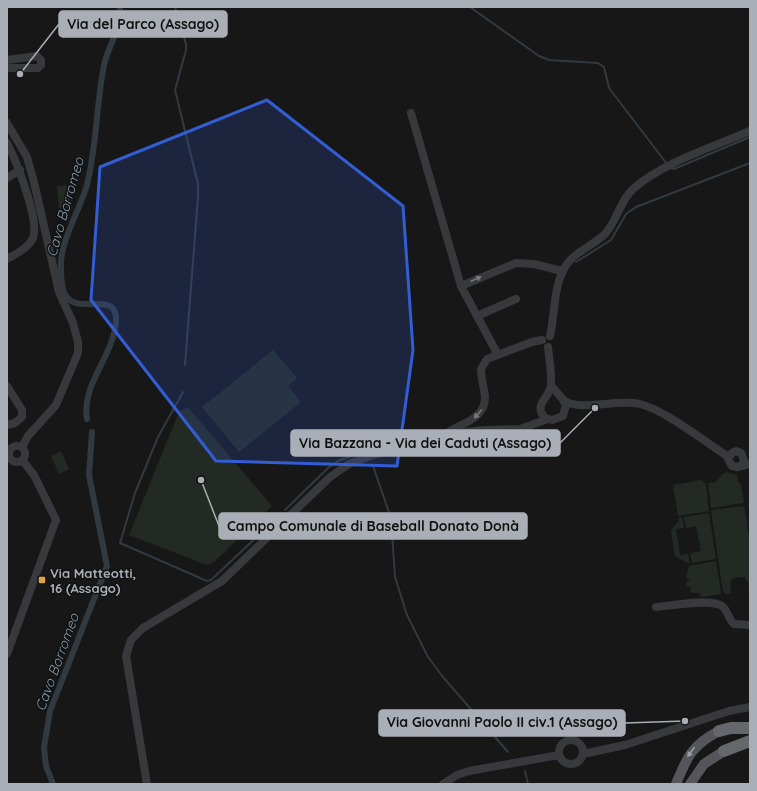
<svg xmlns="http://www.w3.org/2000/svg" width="757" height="791" font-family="Quicksand,sans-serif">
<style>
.green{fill:#232a24}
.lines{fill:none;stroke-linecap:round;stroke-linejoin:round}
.stream{stroke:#313a40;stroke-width:2}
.canal{stroke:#313a40;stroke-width:6}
.minor{stroke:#38393d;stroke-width:8}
.major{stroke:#54565c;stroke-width:10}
.highway{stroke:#65676d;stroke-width:12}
.oneway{fill:#777a80}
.oneway2{fill:#999da5}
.marked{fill:#325dd3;fill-opacity:0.2;stroke:#325dd3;stroke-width:3;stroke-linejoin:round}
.poi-dot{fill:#e0a247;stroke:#121213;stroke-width:1.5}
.labels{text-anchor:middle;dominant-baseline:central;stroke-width:3;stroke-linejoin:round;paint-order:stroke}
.poi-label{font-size:13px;font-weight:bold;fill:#aaafb7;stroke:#121213;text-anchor:start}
.water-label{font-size:14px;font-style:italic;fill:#859eae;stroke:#121213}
.leader{fill:none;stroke:#aaafb7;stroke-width:1.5}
.callout-dot{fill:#aaafb7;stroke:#121213;stroke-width:1.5}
.callout{fill:#aaafb7;stroke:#aaafb7;stroke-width:1.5}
.callout-label{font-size:14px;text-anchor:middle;font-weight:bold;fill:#111}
</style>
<rect width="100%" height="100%" fill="#171718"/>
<g class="green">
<polygon points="70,185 72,208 59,208 57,186"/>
<polygon points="273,350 297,378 288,386 301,402 239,452 202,407"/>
<polygon points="188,407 272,506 214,562 207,565 129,535 179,412"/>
<polygon points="61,451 69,469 59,474 51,456"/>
<polygon points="727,472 737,475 738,482 741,484 744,503 711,508 708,483 716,482 722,474"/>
<polygon points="701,480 706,484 709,511 678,516 673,485"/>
<polygon points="744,506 750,544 750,590 747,591 749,589 748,581 746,581 745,577 733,578 730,584 731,593 733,593 726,594 723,592 711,510"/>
<polygon points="709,513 716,559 692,563 690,553 701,551 696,526 686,528 684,517"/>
<polygon points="682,517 684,528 676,529 680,555 688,554 690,563 687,563 675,556 671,530 679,521 678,518"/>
<polygon points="716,561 721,594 701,597 700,593 691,593 690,586 687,587 686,583 690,581 686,578 689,566"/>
</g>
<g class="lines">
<g class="stream">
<polyline points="175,7 186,44 186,50 175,90 198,184 198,197 185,365"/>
<polyline points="470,7 539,56 549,60 598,63 604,67 609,88 667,164"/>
<polyline points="671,168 674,169 750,137"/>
<polyline points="576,262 611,240 626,214 636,207 750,163"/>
<polyline points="183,392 158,437 135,493 120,543 207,581 211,580 281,514"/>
<polyline points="373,466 391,518 395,577 407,615 428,657 443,677 508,752"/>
<polyline points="285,510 328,468 338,461 362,452 365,453"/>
<polyline points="525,771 528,784"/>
</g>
<g class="canal">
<path d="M 87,419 C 81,385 113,357 116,322 C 118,289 80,315 67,297 C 60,289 61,272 61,262 C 62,239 80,209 87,185 C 97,145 96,105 104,65 C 108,46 122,28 120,7"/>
<polyline points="53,784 46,766 44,747 50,711 107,566 89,475 92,432"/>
</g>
<g class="minor">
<polyline points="7,60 37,56 41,60 41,65 38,68 7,68"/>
<polyline points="411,113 461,286"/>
<polyline points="7,123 27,157 34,182 59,292 73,323 78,342 78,353 56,405 28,436 22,447"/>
<path d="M 7,143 C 16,160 40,221 33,238 C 28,248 16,254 7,259"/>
<polyline points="7,178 20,170"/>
<polyline points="477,316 516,299"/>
<path d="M 550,336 C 555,315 553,291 563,271 C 571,253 591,247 604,235 C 617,222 619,202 633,189 C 662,163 715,146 750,131"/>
<path d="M 548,347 C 549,359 552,372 551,384 C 551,398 532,404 545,418 L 552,420 L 563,416 L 566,405 L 562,398 L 551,386"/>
<polyline points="498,355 461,286 516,263 534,264 562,271"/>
<polyline points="7,386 22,410 22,417 15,423 7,425"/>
<path d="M 565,401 C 581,412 617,398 640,404 C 665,410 705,442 729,457"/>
<path d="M 444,435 C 459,423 485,421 485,397 C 484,388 481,378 481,369 L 487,359 L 532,342 L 542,340"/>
<circle cx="17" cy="454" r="8"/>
<polyline points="742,465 744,460 741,453 736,451 732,453 728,459 732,466 737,467 750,464"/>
<path d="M 656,607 C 669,606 711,598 722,606 C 728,610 728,619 734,624 L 750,625"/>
<polyline points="7,654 56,520 34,475 22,460"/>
<circle cx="571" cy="752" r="12"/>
<polyline points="583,754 625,745 729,711 750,707"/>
<polyline points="147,784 126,656 131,640 143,628 222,581 330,477 349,464 373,455 464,432 485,430 520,429 548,419"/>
<polyline points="443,784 457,775 469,771 559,755"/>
</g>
<g class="major">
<path d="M 676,784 C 687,757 692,745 719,731"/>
<polyline points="690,784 704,764 724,751"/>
</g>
<g class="highway">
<polyline points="719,731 731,728 750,728"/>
<polyline points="724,751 750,741"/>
</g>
</g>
<defs><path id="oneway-solid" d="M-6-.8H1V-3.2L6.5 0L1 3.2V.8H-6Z"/></defs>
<g class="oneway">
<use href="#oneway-solid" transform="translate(476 279) rotate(-24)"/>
<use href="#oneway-solid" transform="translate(478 414) rotate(132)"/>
</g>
<use class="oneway2" href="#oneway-solid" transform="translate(691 752) rotate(126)"/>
<path class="marked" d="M 267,100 L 403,206 L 413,350 L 397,466 L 216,461 L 91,300 L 100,167 Z"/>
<rect class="poi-dot" x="38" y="576" width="8" height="8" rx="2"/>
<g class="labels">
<g class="poi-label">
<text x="50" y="573">Via Matteotti,<tspan x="50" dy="15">16 (Assago)</tspan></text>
</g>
<g class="water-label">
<text transform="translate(65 207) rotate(-74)">Cavo Borromeo</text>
<text transform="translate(57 662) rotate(-70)">Cavo Borromeo</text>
</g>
</g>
<path class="leader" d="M20 74L59 24M595 408L560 443M201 480L219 526M685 721L625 723"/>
<g class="callout-dot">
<circle cx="20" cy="74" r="4"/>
<circle cx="595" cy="408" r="4"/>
<circle cx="201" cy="480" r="4"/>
<circle cx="685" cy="721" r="4"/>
</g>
<g class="callout">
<rect x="59" y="11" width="168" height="26" rx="4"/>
<rect x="291" y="430" width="269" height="26" rx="4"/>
<rect x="219" y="513" width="308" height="26" rx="4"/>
<rect x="379" y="710" width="246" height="26" rx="4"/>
</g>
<g class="callout-label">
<text x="143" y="29">Via del Parco (Assago)</text>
<text x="425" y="448">Via Bazzana - Via dei Caduti (Assago)</text>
<text x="373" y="531">Campo Comunale di Baseball Donato Donà</text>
<text x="502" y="727">Via Giovanni Paolo II civ.1 (Assago)</text>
</g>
<rect width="757" height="791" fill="none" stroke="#aaafb7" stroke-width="16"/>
</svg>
